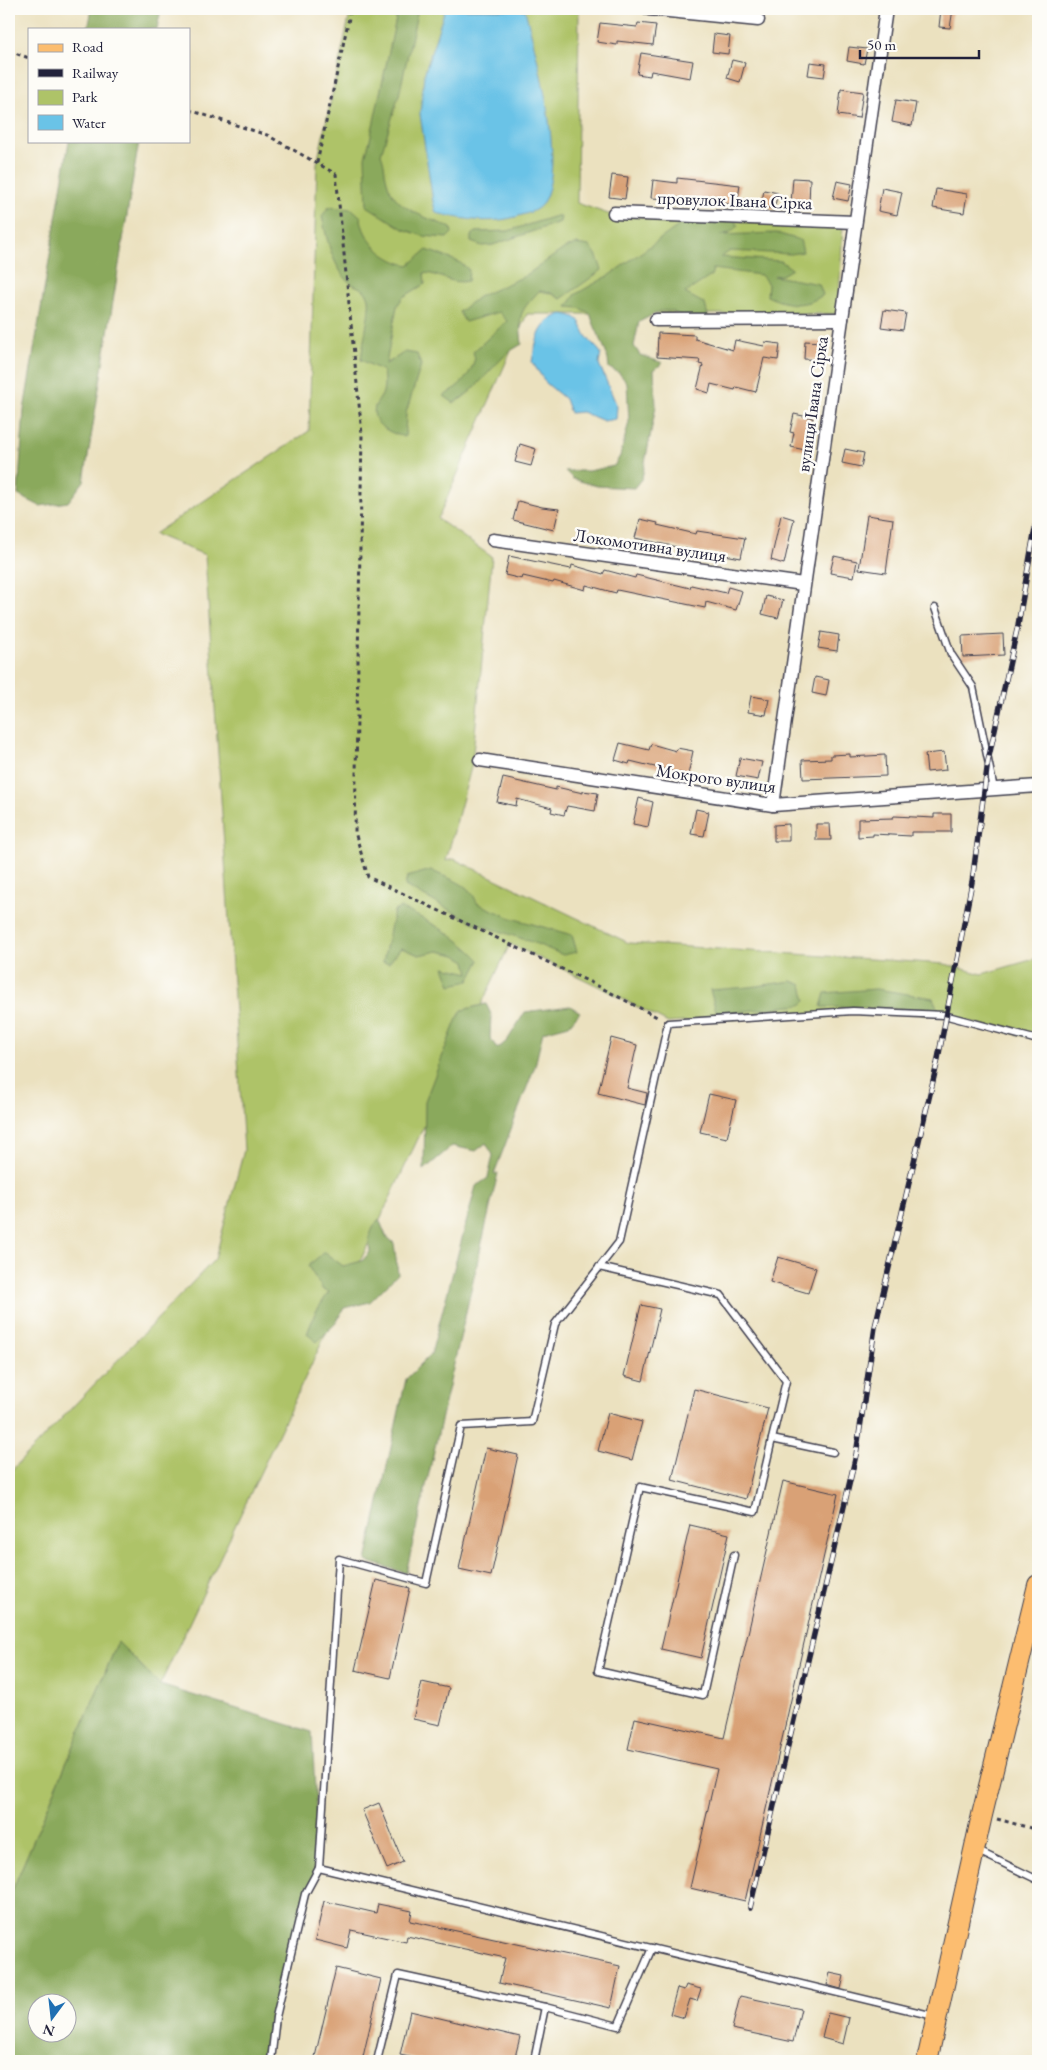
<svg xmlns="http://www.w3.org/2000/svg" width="1047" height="2070" font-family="'EB Garamond',serif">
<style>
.green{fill:#aec368;stroke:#687252}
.forest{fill:#8aa95c;stroke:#56664c;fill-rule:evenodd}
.water{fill:#6ac3e7;stroke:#467291}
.building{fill:#d9a176}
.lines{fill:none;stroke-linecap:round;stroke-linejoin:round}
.service-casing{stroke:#403f4f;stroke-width:9}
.minor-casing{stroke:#403f4f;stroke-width:15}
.primary-casing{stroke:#403f4f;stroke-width:22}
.path{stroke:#403f4f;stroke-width:3;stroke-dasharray:4 4;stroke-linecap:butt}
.service{stroke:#fff;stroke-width:6}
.minor{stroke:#fff;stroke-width:12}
.primary{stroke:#fcbd6f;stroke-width:20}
.rail-casing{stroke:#22223b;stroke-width:5.5}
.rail{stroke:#fdfcf7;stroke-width:4;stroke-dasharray:11;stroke-linecap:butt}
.labels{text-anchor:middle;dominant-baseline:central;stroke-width:5;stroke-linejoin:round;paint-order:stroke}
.street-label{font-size:18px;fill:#22223b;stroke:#fdfcf7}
</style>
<rect width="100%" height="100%" fill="#fdfcf7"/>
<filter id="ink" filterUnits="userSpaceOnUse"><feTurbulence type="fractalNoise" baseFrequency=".02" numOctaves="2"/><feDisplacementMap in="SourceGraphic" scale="10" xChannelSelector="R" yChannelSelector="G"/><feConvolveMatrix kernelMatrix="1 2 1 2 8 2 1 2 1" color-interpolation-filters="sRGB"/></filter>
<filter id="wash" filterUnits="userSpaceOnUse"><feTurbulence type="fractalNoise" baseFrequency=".0096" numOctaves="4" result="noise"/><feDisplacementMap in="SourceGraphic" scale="20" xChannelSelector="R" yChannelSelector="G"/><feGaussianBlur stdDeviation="1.12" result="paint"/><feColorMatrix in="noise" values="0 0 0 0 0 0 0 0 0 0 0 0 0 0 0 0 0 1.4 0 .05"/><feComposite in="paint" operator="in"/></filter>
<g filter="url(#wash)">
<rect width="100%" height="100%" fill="#ebe1bf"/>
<polygon class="green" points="351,9 579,9 577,203 614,216 843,225 838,314 527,314 438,519 492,557 472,764 446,861 454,859 629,943 945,964 982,974 1038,958 1038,1040 944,1015 853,1011 668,1023 596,985 510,944 160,1685 118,1642 9,1898 9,1473 215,1259 244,1150 205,555 154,534 309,431 317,163"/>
<g class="forest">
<polygon points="92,9 161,9 157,29 88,29"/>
<path d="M 398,9 L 418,9 L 399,95 L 381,154 C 385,163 384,171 387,181 C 394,210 427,217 451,228 L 452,233 L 447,238 L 423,236 L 403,229 L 367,206 L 365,157 L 370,140 Z"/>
<polygon points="69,141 139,141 84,481 68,502 40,506 18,495 24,410"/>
<path d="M 329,207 L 352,209 L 361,217 C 362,240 387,262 409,265 L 427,250 L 459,262 L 469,270 L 468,281 C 450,285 442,274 424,273 L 425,284 L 403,297 L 397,306 L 386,364 L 405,352 L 417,354 L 421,365 L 406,413 L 405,437 C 390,433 370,425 375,406 C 377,402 380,399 382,395 C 385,387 384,379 383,371 L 361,360 C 362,348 371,308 369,299 C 367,287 353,287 347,280 C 331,262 327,239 322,216 Z"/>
<polygon points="556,216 561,216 560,222 493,245 482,246 471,242 471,236 476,232 508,231"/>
<path d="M 698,216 L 731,216 L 738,226 L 729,233 L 721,235 L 776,233 L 800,240 L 803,252 L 791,254 L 730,251 L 721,257 L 781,261 L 792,269 L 782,275 L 774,276 L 819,284 L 823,295 C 804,308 787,305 767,296 L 768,284 L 761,275 L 713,269 L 711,276 L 685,293 L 705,304 L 708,316 L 701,326 L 671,311 L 660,311 L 639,322 L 634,346 L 640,355 L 663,363 L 654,370 L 656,406 L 642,478 L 634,488 L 597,486 L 573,479 L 565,471 L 588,471 L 614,466 L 620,456 L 629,422 L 627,383 L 619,373 L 609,368 C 608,348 595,332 590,313 L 579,308 L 567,307 L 576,294 L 608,276 L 677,227 Z"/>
<path d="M 576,244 L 589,246 L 596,254 L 602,270 L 561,299 L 551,293 L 539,291 C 518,314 519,313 522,344 C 495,357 481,389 454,403 L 444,396 C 461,384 469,379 475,358 L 473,352 L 507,321 L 499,312 L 465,322 L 459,312 L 478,297 L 525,276 L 565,248 Z"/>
<path d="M 431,870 C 448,880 469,881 477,903 L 511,918 L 572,935 L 577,952 L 563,955 L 532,942 L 472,922 L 405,886 L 407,877 Z"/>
<path d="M 400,908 C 428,920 459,937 480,960 L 469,981 L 451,985 L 444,967 L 469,973 L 466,961 L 456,955 L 438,951 L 419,955 L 401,948 L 389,963 L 383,962 L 394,911 Z"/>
<polygon points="792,981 802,985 806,1001 801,1005 717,1014 710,990 750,987"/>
<polygon points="876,989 933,998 939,1012 890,1008 821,1007 825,993"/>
<polygon points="486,1004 491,1014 490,1037 497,1049 507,1041 525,1012 570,1006 580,1012 569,1025 543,1032 535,1066 494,1174 498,1173 406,1573 366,1561 406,1379 431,1354 476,1186 488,1178 493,1155 486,1143 476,1151 452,1146 424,1170 425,1101 456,1021 462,1010"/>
<path d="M 379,1219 L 386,1236 L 394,1243 L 398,1274 L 370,1302 L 344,1308 L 336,1323 L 317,1342 L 307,1334 L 315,1313 L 329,1292 L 323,1290 L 308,1266 L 324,1252 L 343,1266 L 362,1261 L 370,1252 C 368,1238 370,1230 379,1219 Z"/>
<path d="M 118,1642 L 160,1685 L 312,1732 L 319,1868 L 259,2061 L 9,2061 L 9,1898 ZM 38,2002 L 68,2002 L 68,2032 L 38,2032 Z"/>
</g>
<g class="water">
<path d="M 445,9 L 525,10 C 536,53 568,167 542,204 C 538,210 529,213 522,215 C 493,225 466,220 436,213 L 433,202 L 420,114 L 424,75 Z"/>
<path d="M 562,314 C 584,317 578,323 587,337 C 591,343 597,347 601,353 L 599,364 L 617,406 L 616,419 L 604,421 L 582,412 L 570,413 L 565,399 L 546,383 L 532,362 C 536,341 539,321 562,314 Z"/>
</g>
<g id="blocks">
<g class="building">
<polygon points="941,9 953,9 950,28 939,27"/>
<polygon points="600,23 637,27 638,23 656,25 653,45 617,41 617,45 597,42"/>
<polygon points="714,34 730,36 728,54 712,52"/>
<polygon points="849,47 867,49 864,64 847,61"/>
<polygon points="641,53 693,61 690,78 651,71 650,76 637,74"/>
<polygon points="732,60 745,63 740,82 727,78"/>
<polygon points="810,62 826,64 824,77 808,75"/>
<polygon points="841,89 863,92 859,118 838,115"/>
<polygon points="896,100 916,103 912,126 892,122"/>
<polygon points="612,175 628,177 625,199 609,197"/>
<polygon points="677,178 740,185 737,205 669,197 669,199 651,198 653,180 677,183"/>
<polygon points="793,178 810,179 809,204 791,203"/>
<polygon points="837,181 852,184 848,201 833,198"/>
<polygon points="882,188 902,192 897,215 878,211"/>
<polygon points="936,189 967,194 964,213 933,208"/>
<polygon points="764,190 778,193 774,209 761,206"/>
<polygon points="884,310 906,313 903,330 881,327"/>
<polygon points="658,333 695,335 695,339 733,350 735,340 764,346 765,342 780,344 778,360 764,358 756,392 736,387 735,390 711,384 709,393 697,389 703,365 699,364 700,360 657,357"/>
<polygon points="805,341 823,342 822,360 804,359"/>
<polygon points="794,414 813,418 805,450 791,447 794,433 790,432"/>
<polygon points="520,444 536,449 531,466 515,462"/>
<polygon points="845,449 864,453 861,467 842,463"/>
<polygon points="518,501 542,507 559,509 554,530 513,520"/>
<polygon points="781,515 794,519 784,564 771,560"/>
<polygon points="867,515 893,519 886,573 859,569"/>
<polygon points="640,519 658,523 657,525 696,534 697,531 745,538 741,558 709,552 709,554 635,538"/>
<polygon points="509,556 571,569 572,565 603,574 605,570 635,578 636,575 690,588 691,585 726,593 728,587 742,591 736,610 706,602 705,608 617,590 616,593 586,585 585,590 554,581 553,583 523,576 522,579 505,575"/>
<polygon points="834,556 857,561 854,577 830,573"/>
<polygon points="766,596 783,600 778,618 762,614"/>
<polygon points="821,632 839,635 837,651 818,648"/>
<polygon points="1003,634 1004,655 963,657 962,636"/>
<polygon points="815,677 829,680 826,696 812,693"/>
<polygon points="751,696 769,699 766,715 748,712"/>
<polygon points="620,743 649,750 651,744 676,751 677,748 693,751 688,775 630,761 629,764 615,760"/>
<polygon points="944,752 946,770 927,772 925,754"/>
<polygon points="850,754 850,757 885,755 886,776 803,779 802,760 831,759 831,755"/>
<polygon points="740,758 762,762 758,780 736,776"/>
<polygon points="503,778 556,790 556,787 583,793 583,791 598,793 595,811 567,806 564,815 551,812 552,808 517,799 516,806 497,802"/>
<polygon points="639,798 653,802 648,827 633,824"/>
<polygon points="696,809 709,812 704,836 691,834"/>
<polygon points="934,814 951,814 951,832 911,832 911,836 873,834 873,836 858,837 858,819 893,818 894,816 934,818"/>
<polygon points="789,824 789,841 774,841 774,825"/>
<polygon points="816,824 830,824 831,840 816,840"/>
<polygon points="611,1038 637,1045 627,1088 647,1093 645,1105 598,1093"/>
<polygon points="709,1094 736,1100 727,1138 700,1132"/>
<polygon points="778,1257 816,1268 808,1293 770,1282"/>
<polygon points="641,1305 660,1309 643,1381 624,1376"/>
<polygon points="694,1389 768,1408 746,1499 672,1480"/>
<polygon points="608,1413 642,1422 632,1460 598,1451"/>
<polygon points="486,1448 518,1455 491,1576 459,1569"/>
<polygon points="783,1481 838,1494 745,1901 690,1888 717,1769 628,1749 635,1718 724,1738"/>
<polygon points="690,1525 729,1534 701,1658 661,1649"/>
<polygon points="376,1580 410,1588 390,1678 355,1670"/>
<polygon points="422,1682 449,1688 440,1725 413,1719"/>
<polygon points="379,1803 403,1862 387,1869 362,1810"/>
<polygon points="324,1901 376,1913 378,1904 412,1911 410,1921 620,1966 611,2008 499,1983 505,1958 407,1936 406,1942 351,1930 347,1948 315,1940"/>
<polygon points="336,1968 381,1979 362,2061 314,2061"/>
<polygon points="830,1973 844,1976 841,1989 827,1985"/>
<polygon points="686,1985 701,1989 697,2001 690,1999 684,2018 670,2014 677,1988 684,1990"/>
<polygon points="740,1996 801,2009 793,2042 732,2029"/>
<polygon points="410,2011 520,2037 514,2061 428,2061 400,2055"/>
<polygon points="828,2013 849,2018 843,2044 822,2038"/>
</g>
</g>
</g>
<g filter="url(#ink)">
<use href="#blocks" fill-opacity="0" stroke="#403f4f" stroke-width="1"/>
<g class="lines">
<g class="service-casing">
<g id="service">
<polyline points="935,608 951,654 973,687 994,789"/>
<polyline points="599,1267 721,1295 786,1381 772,1439 833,1452"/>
<polyline points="734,1555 703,1695 598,1671 640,1487 755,1512 772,1439"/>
<polyline points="976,1850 1038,1880"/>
<polyline points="934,2016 319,1868 339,1559 426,1583 461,1426 532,1422 555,1324 619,1242 668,1023 853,1011 944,1015 1038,1040"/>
<polyline points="271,2061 276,2017 305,1894 319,1868"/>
<polyline points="377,2061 398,1975 545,2007 618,2026 652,1948"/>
<polyline points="534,2061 545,2007"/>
</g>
</g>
<g class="minor-casing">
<g id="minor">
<polyline points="649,9 758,20"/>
<polyline points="614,213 855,222"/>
<polyline points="656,320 842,319"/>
<polyline points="493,540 803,584"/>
<polyline points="480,760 773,805 1038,786"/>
<polyline points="773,805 886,9"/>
</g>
</g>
<g class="primary-casing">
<polyline id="primary" points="927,2061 982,1815 1038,1585"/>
</g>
<g class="path">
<polyline points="9,51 29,58"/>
<polyline points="189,110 267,135 336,174 362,434 355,832 368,877 596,985 659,1018"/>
<polyline points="317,163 351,9"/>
<polyline points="997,1819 1038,1830"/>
</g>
<use href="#service" class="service"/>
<use href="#minor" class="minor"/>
<use href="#primary" class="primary"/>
<g class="rail-casing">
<polyline id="rail" points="750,1908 856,1455 875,1327 937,1064 972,882 988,761 1018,625 1038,511"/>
</g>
<use href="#rail" class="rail"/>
</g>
</g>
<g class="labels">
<g class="street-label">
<text transform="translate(735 200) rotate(2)">провулок Івана Сірка</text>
<text transform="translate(812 404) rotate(-82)">вулиця Івана Сірка</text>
<text transform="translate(650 545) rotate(8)">Локомотивна вулиця</text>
<text transform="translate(716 778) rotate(8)">Мокрого вулиця</text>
</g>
</g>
<rect width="1047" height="2070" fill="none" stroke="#fdfcf7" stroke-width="30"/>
<rect x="28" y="28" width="162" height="115" fill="#fdfcf7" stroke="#a5a5ac"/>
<rect x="38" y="44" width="25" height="8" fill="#fcbd6f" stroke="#a5a5ac"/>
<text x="72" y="52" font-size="15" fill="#22223b">Road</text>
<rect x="38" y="69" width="25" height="8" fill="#22223b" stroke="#a5a5ac"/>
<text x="72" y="78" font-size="15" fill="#22223b">Railway</text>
<rect x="38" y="90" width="25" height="15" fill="#aec368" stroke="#a5a5ac"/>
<text x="72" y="102" font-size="15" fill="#22223b">Park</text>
<rect x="38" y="115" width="25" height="15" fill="#6ac3e7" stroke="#a5a5ac"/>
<text x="72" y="128" font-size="15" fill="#22223b">Water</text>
<g transform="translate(52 2018) rotate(195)"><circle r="24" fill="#fdfcf7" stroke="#a5a5ac"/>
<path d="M0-4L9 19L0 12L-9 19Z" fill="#1f6fb2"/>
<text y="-8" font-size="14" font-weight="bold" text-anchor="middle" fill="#22223b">N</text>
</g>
<path d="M860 50v8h119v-8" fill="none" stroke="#22223b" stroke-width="2.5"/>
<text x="867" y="50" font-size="15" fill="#22223b" stroke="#fdfcf7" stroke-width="4" paint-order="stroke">50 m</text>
</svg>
